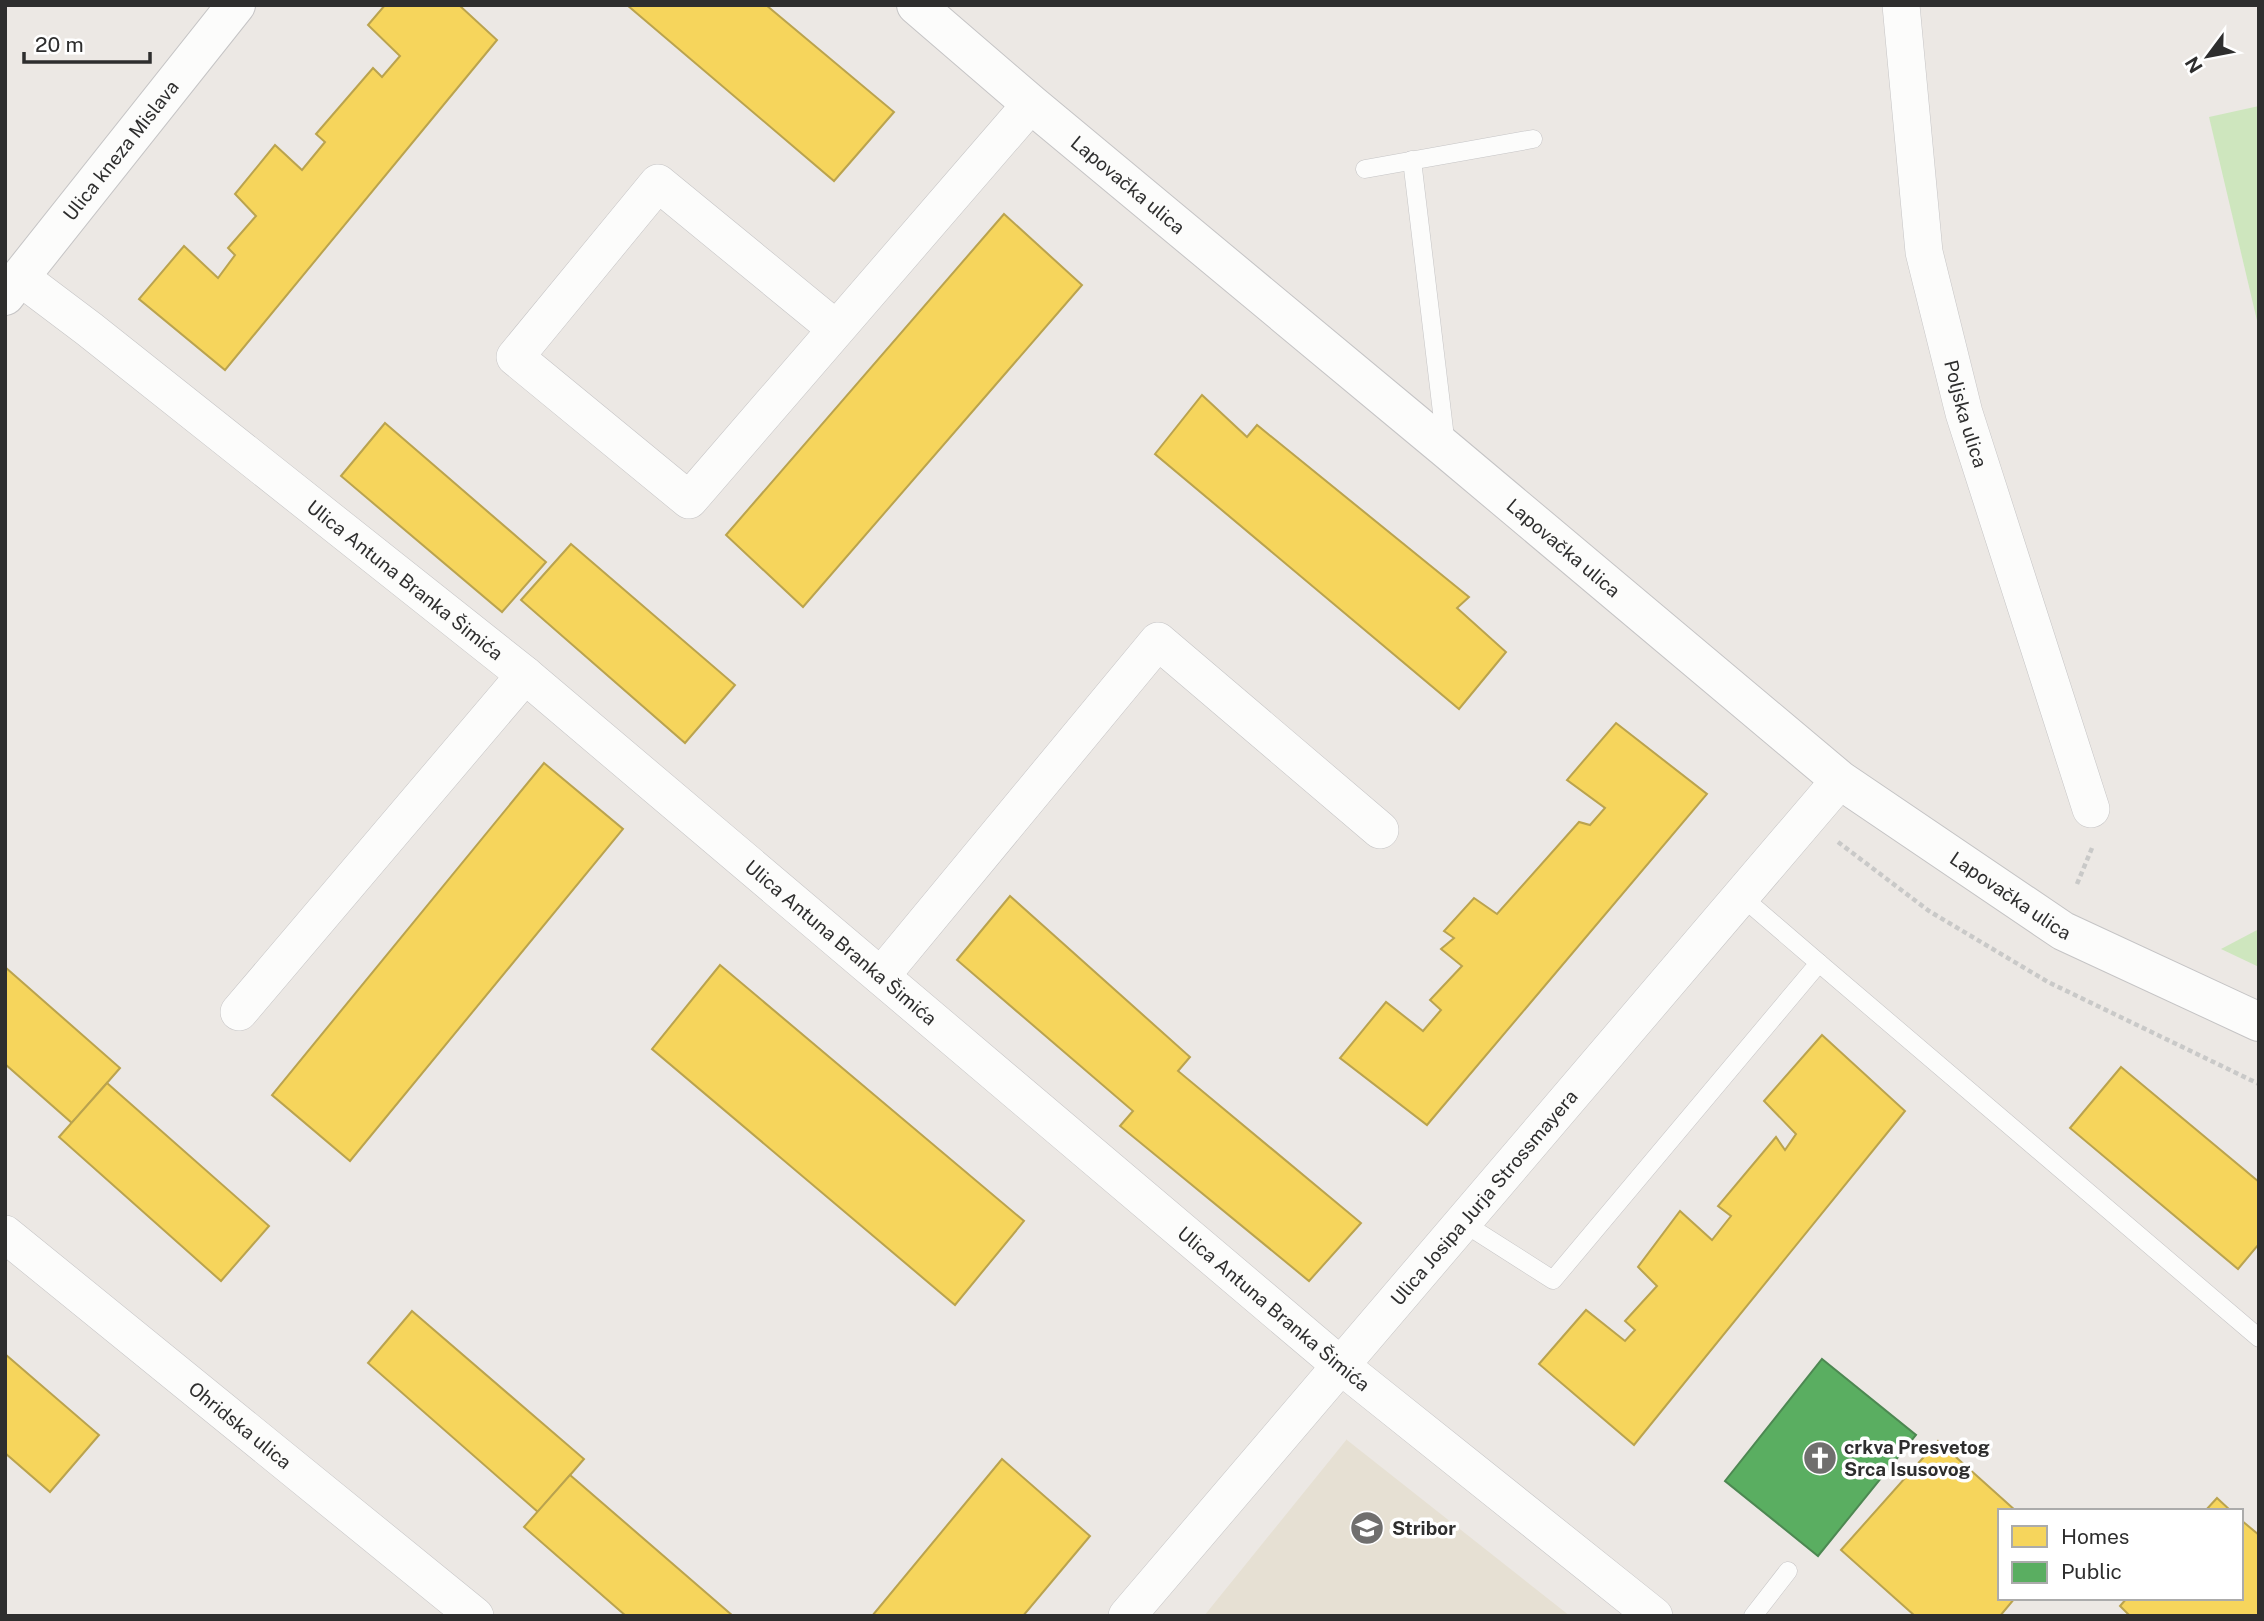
<svg xmlns="http://www.w3.org/2000/svg" width="2264" height="1621" font-family="'Public Sans',sans-serif">
<style>
.education{fill:#e6e0d3}
.green{fill:#cee6be}
.homes{fill:#f6d55c;stroke:#baa34e;stroke-width:2}
.public{fill:#5aae61;stroke:#4d8852;stroke-width:2}
.lines{fill:none;stroke-linecap:round;stroke-linejoin:round}
.service-casing{stroke:#c5c4c5;stroke-width:19}
.minor-casing{stroke:#c5c4c5;stroke-width:38}
.secondary-casing{stroke:#c5c4c5;stroke-width:40}
.path{stroke:#c9c9c8;stroke-width:4.5;stroke-dasharray:5 3.5;stroke-linecap:butt}
.service{stroke:#fcfcfb;stroke-width:18}
.minor{stroke:#fcfcfb;stroke-width:37}
.secondary{stroke:#fcfcfb;stroke-width:38}
.labels{text-anchor:middle;dominant-baseline:central;stroke-width:7;stroke-linejoin:round;paint-order:stroke}
.street-label{font-size:19px;fill:#2e2e2e;stroke:#fff}
.poi-label{font-size:19px;font-weight:bold;fill:#2e2e2e;stroke:#fff;text-anchor:start}
</style>
<rect width="100%" height="100%" fill="#ece8e4"/>
<polygon class="education" points="1347,1439 1347,1440 1570,1616 1204,1616"/>
<g class="green">
<polygon points="2259,106 2259,329 2209,117"/>
<polygon points="2259,929 2259,967 2221,949"/>
</g>
<g class="homes">
<polygon points="385,5 459,5 497,40 225,370 139,299 184,246 218,278 235,255 228,248 256,216 235,194 275,145 302,170 325,142 316,134 373,68 382,77 400,56 368,25"/>
<polygon points="627,5 766,5 894,112 834,181"/>
<polygon points="1004,214 1082,285 803,607 726,535"/>
<polygon points="1202,395 1247,437 1257,425 1469,597 1457,608 1506,652 1459,709 1155,454"/>
<polygon points="385,423 546,562 502,612 341,476"/>
<polygon points="571,544 735,685 685,743 521,600"/>
<polygon points="1616,723 1707,794 1427,1125 1340,1058 1386,1002 1423,1031 1441,1010 1430,1000 1462,966 1441,949 1454,938 1444,931 1474,898 1497,914 1579,822 1590,825 1605,808 1567,780"/>
<polygon points="544,763 623,829 350,1161 272,1095"/>
<polygon points="1010,896 1190,1057 1178,1071 1361,1223 1309,1281 1120,1126 1133,1111 957,960"/>
<polygon points="720,965 1024,1221 955,1305 652,1049"/>
<polygon points="5,967 120,1068 72,1123 5,1064"/>
<polygon points="1822,1035 1905,1111 1634,1445 1539,1364 1586,1310 1625,1341 1635,1330 1625,1321 1657,1286 1638,1267 1680,1211 1712,1240 1731,1216 1718,1206 1776,1137 1785,1150 1796,1134 1764,1101"/>
<polygon points="2121,1067 2259,1182 2259,1244 2238,1269 2070,1128"/>
<polygon points="107,1083 269,1226 221,1281 59,1137"/>
<polygon points="412,1311 584,1459 538,1512 368,1363"/>
<polygon points="5,1354 99,1435 50,1492 5,1453"/>
<polygon points="1938,1441 2016,1511 2000,1511 2000,1598 2015,1598 2000,1616 1915,1616 1841,1550"/>
<polygon points="1002,1459 1090,1536 1023,1616 872,1616"/>
<polygon points="570,1475 733,1616 626,1616 524,1527"/>
<polygon points="2217,1498 2231,1511 2205,1511"/>
<polygon points="2241,1520 2259,1535 2259,1616 2130,1616 2120,1606 2127,1598 2241,1598"/>
</g>
<polygon class="public" points="1822,1359 1916,1435 1818,1556 1725,1481"/>
<g class="lines">
<g class="service-casing">
<g id="service">
<polyline points="1412,160 1446,446"/>
<polyline points="1365,169 1533,139"/>
<polyline points="1819,963 2259,1338"/>
<polyline points="1462,1222 1553,1280 1819,963 1741,896"/>
<polyline points="1753,1616 1788,1571"/>
</g>
</g>
<g class="minor-casing">
<g id="minor">
<path id="s1" d="M 1901,5 L 1924,252 L 1964,413 L 2091,809"/>
<path id="s2" d="M 20,277 L 89,329 L 525,675 L 1340,1365 L 1654,1616"/>
<polyline points="836,329 658,183 515,357 689,500 1031,104"/>
<polyline points="881,976 1158,641 1380,830"/>
<polyline points="239,1012 525,675"/>
<path id="s3" d="M 5,1234 L 475,1616"/>
<path id="s4" d="M 1127,1616 L 1840,780"/>
</g>
</g>
<g class="secondary-casing">
<g id="secondary">
<path id="s5" d="M 916,5 L 1031,104 L 1446,449 L 1840,780 L 2063,931 L 2259,1022"/>
<path id="s6" d="M 5,296 L 236,5"/>
</g>
</g>
<g class="path">
<polyline points="1838,842 1929,911 2048,982 2259,1084"/>
<polyline points="2077,884 2092,848"/>
</g>
<use href="#service" class="service"/>
<use href="#minor" class="minor"/>
<use href="#secondary" class="secondary"/>
</g>
<defs>
<g id="church-disc" transform="scale(1.75)"><circle r="9.5" fill="#706f6e" stroke="#fff"/><path d="M-1.2-6h2.4v3.5h3.3v2.4h-3.3V6h-2.4V-.1h-3.3v-2.4h3.3Z" fill="#fff"/></g>
<g id="school-disc" transform="scale(1.75)"><circle r="9.5" fill="#706f6e" stroke="#fff"/><path d="M0-5L7-2L0 1L-7-2ZM-4 1L0 2.5L4 1V4Q0 6-4 4Z" fill="#fff"/></g>
</defs>
<g fill-rule="evenodd">
<use href="#church-disc" x="1820" y="1458"/>
<use href="#school-disc" x="1367" y="1528"/>
</g>
<g class="labels">
<g class="street-label">
<text stroke="none"><textPath href="#s6" startOffset="186">Ulica kneza Mislava</textPath></text>
<text stroke="none"><textPath href="#s5" startOffset="278">Lapovačka ulica</textPath></text>
<text stroke="none"><textPath href="#s1" startOffset="415">Poljska ulica</textPath></text>
<text stroke="none"><textPath href="#s5" startOffset="845">Lapovačka ulica</textPath></text>
<text stroke="none"><textPath href="#s2" startOffset="490">Ulica Antuna Branka Šimića</textPath></text>
<text stroke="none"><textPath href="#s5" startOffset="1412">Lapovačka ulica</textPath></text>
<text stroke="none"><textPath href="#s2" startOffset="1057">Ulica Antuna Branka Šimića</textPath></text>
<text stroke="none"><textPath href="#s4" startOffset="550">Ulica Josipa Jurja Strossmayera</textPath></text>
<text stroke="none"><textPath href="#s2" startOffset="1624">Ulica Antuna Branka Šimića</textPath></text>
<text stroke="none"><textPath href="#s3" startOffset="303">Ohridska ulica</textPath></text>
</g>
<g class="poi-label">
<text x="1844" y="1447">crkva Presvetog<tspan x="1844" dy="22">Srca Isusovog</tspan></text>
<text x="1392" y="1528">Stribor</text>
</g>
</g>
<rect width="2264" height="1621" fill="none" stroke="#2e2e2e" stroke-width="14"/>
<rect x="1998" y="1509" width="245" height="91" fill="#ffffff" stroke="#ababab" stroke-width="2"/>
<rect x="2012" y="1526" width="35" height="21" fill="#f6d55c" stroke="#ababab" stroke-width="2"/>
<text x="2061" y="1544" font-size="21" fill="#2e2e2e">Homes</text>
<rect x="2012" y="1562" width="35" height="21" fill="#5aae61" stroke="#ababab" stroke-width="2"/>
<text x="2061" y="1579" font-size="21" fill="#2e2e2e">Public</text>
<g transform="translate(2208 56) rotate(238)" stroke="#ffffff" stroke-width="5" paint-order="stroke">
<path d="M0-5L12 26L0 18L-12 26Z" fill="#2e2e2e"/>
<text y="-10" font-size="19" font-weight="bold" text-anchor="middle" fill="#2e2e2e">N</text>
</g>
<path d="M24 52v10h126v-10" fill="none" stroke="#2e2e2e" stroke-width="3.5"/>
<text x="35" y="52" font-size="21" fill="#2e2e2e" stroke="#ffffff" stroke-width="5" paint-order="stroke">20 m</text>
</svg>
